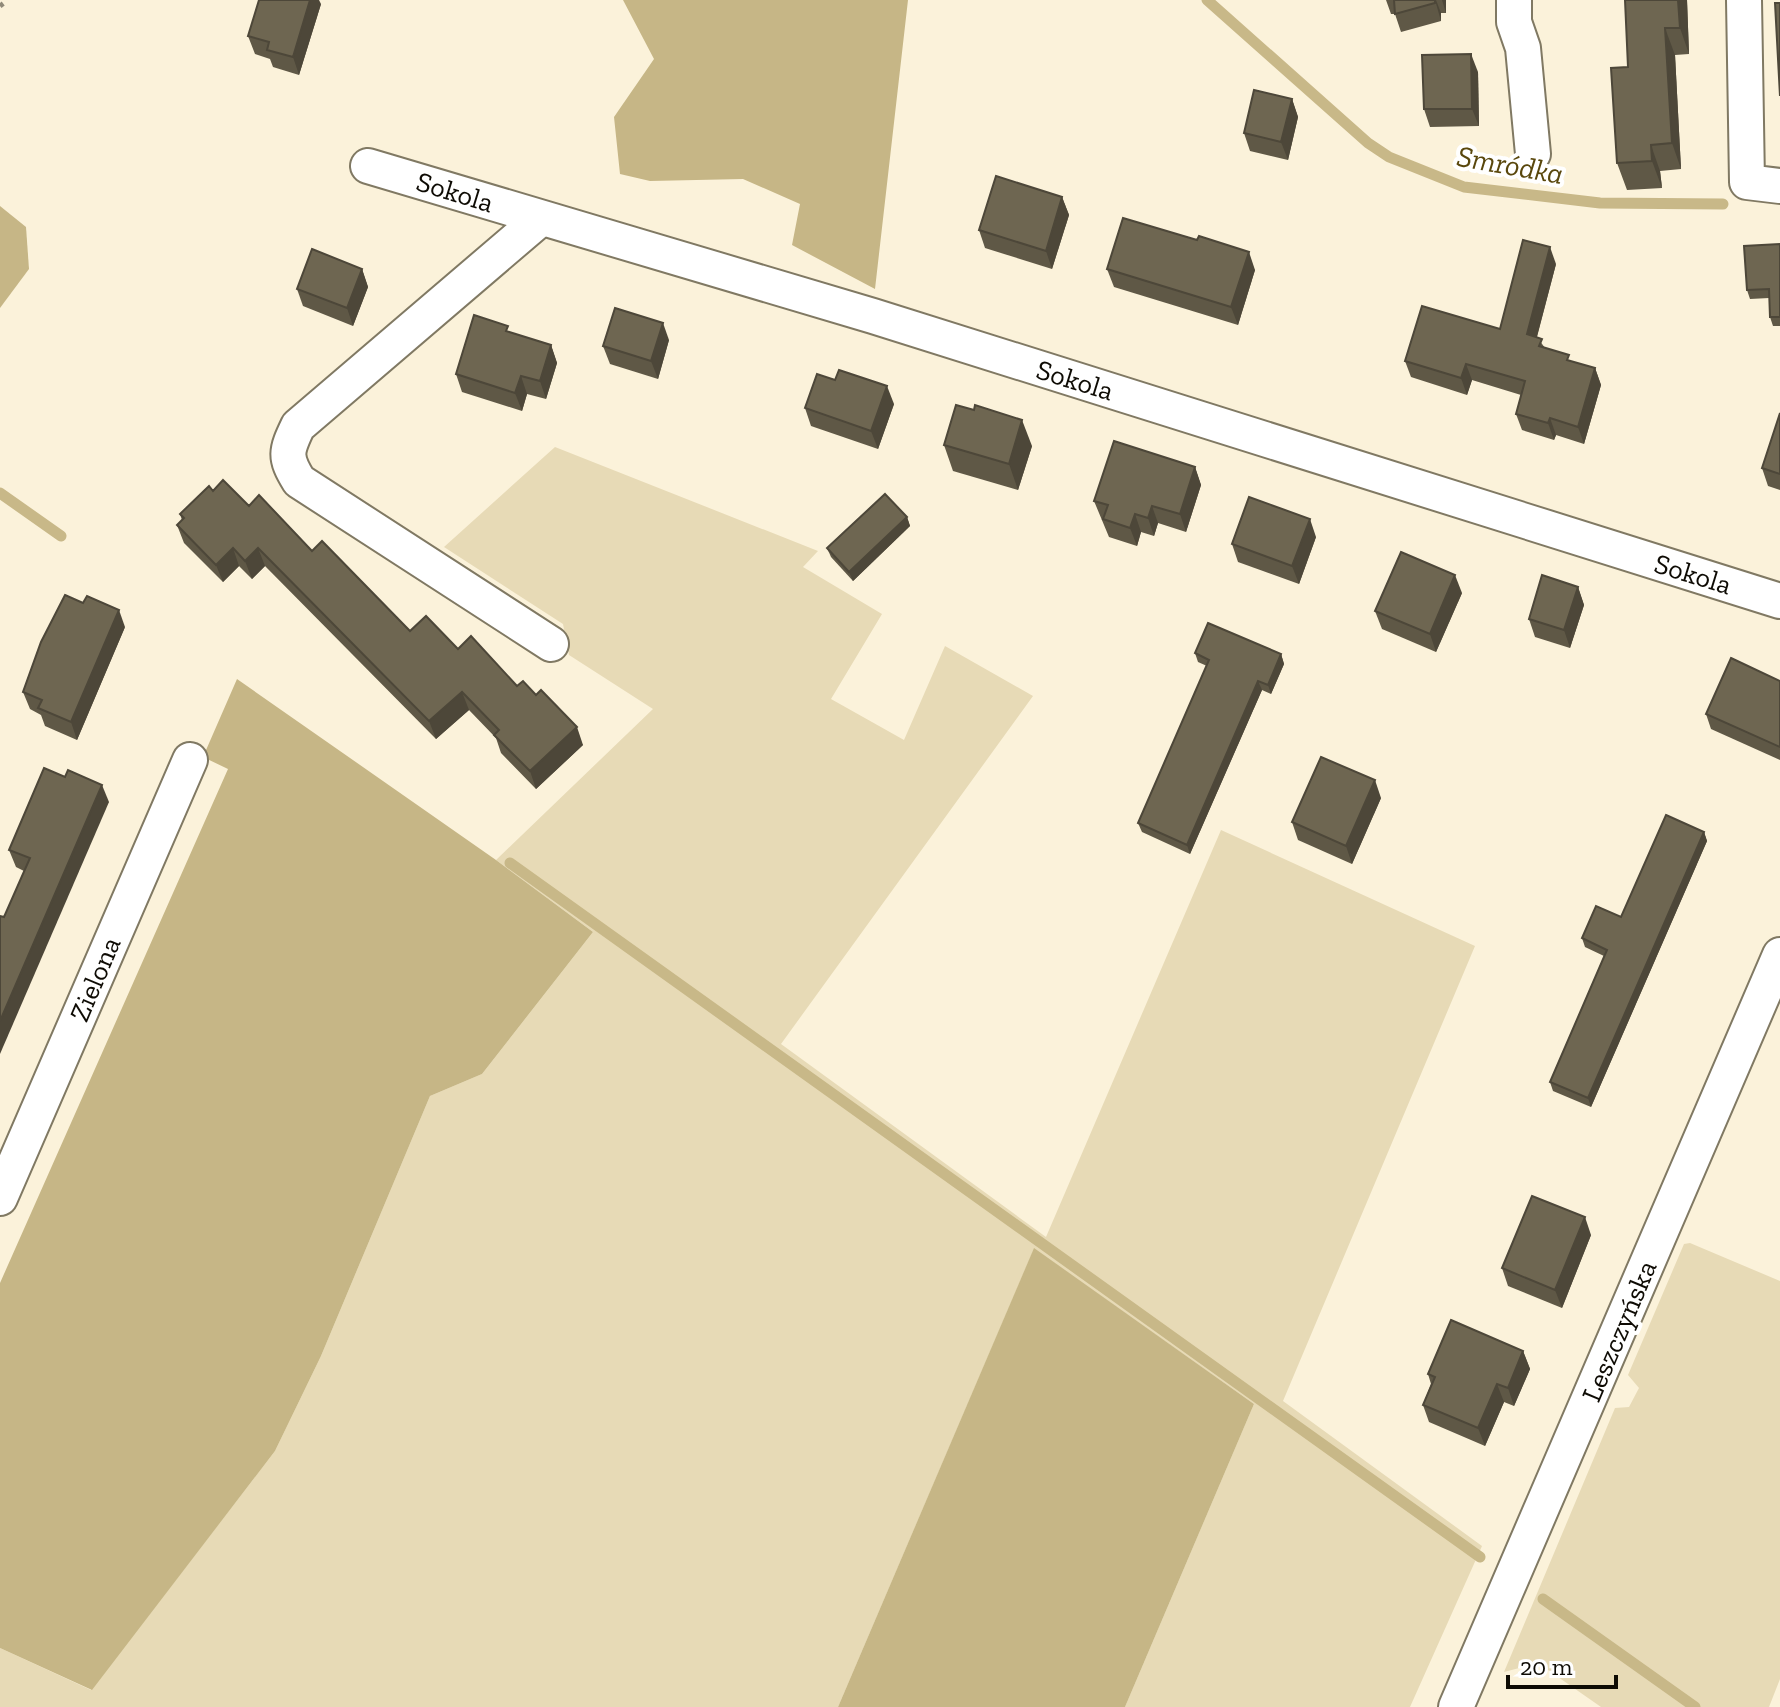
<svg xmlns="http://www.w3.org/2000/svg" width="1780" height="1707" font-family="'Zilla Slab',serif">
<style>
.green{fill:#e7dab6}
.forest{fill:#c6b686}
.lines{fill:none;stroke-linecap:round;stroke-linejoin:round}
.stream{stroke:#c8b888;stroke-width:11}
.minor-casing{stroke:#807963;stroke-width:38}
.path{stroke:#908a79;stroke-width:5;stroke-dasharray:4 6;stroke-linecap:butt}
.minor{stroke:#fff;stroke-width:34}
.wall{fill:#5f5846}
.shaded-wall{fill:#4d4739}
.building{fill:#6e6651;stroke:#4d4739;stroke-width:2}
.labels{text-anchor:middle;dominant-baseline:central;stroke-width:8;stroke-linejoin:round;paint-order:stroke}
.street-label{font-size:28px;fill:#0e0b04;stroke:#fff}
.water-label{font-size:30px;font-style:italic;fill:#59470c;stroke:#fff}
</style>
<rect width="100%" height="100%" fill="#fbf2da"/>
<g class="green">
<polygon points="555,447 818,551 803,567 882,614 831,699 904,740 945,646 1033,696 781,1044 1046,1237 1221,830 1475,946 1283,1401 1482,1546 1410,1707 1125,1707 1254,1404 1034,1249 838,1707 0,1707 0,1648 91,1690 275,1451 321,1356 430,1096 482,1074 593,932 496,860 653,709 569,655 563,624 444,547"/>
<polygon points="1690,1243 1780,1281 1780,1679 1769,1707 1601,1707 1538,1663 1504,1672 1615,1408 1629,1407 1639,1388 1628,1375 1684,1244"/>
</g>
<g class="forest">
<polygon points="623,0 908,0 875,289 792,245 800,204 743,179 650,181 620,174 614,117 654,59"/>
<polygon points="0,206 26,227 29,269 0,308"/>
<polygon points="237,679 496,860 593,932 482,1074 430,1096 321,1356 275,1451 92,1690 0,1648 0,1283 228,769 203,757"/>
<polygon points="1034,1248 1254,1404 1125,1707 838,1707"/>
</g>
<g class="lines">
<g class="stream">
<polyline points="1207,0 1368,143 1389,157 1464,187 1600,203 1723,204"/>
<polyline points="0,493 61,536"/>
<polyline points="510,863 1480,1557"/>
<polyline points="1543,1599 1695,1707"/>
</g>
<g class="minor-casing">
<g id="minor">
<polyline points="1514,0 1514,22 1523,48 1533,154"/>
<polyline points="1744,0 1747,182 1780,186"/>
<polyline points="368,166 873,316 1780,601"/>
<path d="M 540,219 L 298,426 C 286,451 284,457 299,481 L 551,644"/>
<polyline points="0,1198 190,760"/>
<polyline points="1456,1707 1780,955"/>
</g>
</g>
<polyline class="path" points="0,6 8,0"/>
<use href="#minor" class="minor"/>
</g>
<g class="wall">
<polygon points="1386,0 1446,0 1446,13 1441,13 1441,21 1401,32 1395,14 1391,14"/>
<polygon points="1625,0 1687,0 1689,54 1675,55 1681,169 1660,171 1662,188 1627,190 1617,163 1628,67"/>
<polygon points="321,4 299,75 273,67 270,59 255,54 248,36"/>
<polygon points="1478,72 1479,126 1430,127 1424,109"/>
<polygon points="1292,99 1298,117 1288,160 1250,151 1244,133"/>
<polygon points="1062,197 1069,215 1052,269 985,248 979,230"/>
<polygon points="1197,240 1255,270 1238,325 1114,287 1107,269"/>
<polygon points="1780,244 1780,326 1773,326 1770,317 1769,298 1750,299 1747,290"/>
<polygon points="1556,264 1537,337 1545,348 1571,361 1595,368 1601,385 1584,444 1556,435 1554,440 1522,430 1516,414 1521,395 1472,380 1467,395 1411,377 1405,361 1500,329"/>
<polygon points="362,269 368,287 353,326 303,306 297,289"/>
<polygon points="510,333 551,345 557,363 546,399 527,394 522,411 462,392 456,374"/>
<polygon points="669,340 658,379 610,364 603,346"/>
<polygon points="894,404 878,449 811,426 805,408"/>
<polygon points="1780,413 1780,490 1768,486 1762,468"/>
<polygon points="944,445 1032,446 1018,490 953,471"/>
<polygon points="1195,467 1201,485 1186,532 1158,523 1154,536 1141,532 1137,546 1109,537 1094,501"/>
<polygon points="213,491 249,506 312,551 410,631 458,649 517,686 583,745 536,789 501,753 496,738 469,710 436,739 265,566 252,579 239,566 223,582 184,543 177,525 182,520 180,514"/>
<polygon points="907,517 910,526 853,581 831,557 827,548"/>
<polygon points="1316,537 1299,584 1238,562 1232,544"/>
<polygon points="1578,587 1584,605 1570,648 1535,637 1529,619"/>
<polygon points="1462,593 1436,652 1382,629 1375,611"/>
<polygon points="125,627 77,740 45,726 41,715 30,709 23,692"/>
<polygon points="1195,653 1281,654 1284,664 1271,694 1262,690 1190,854 1142,832 1138,823 1207,666 1198,662"/>
<polygon points="1780,681 1780,760 1711,729 1706,714"/>
<polygon points="1381,798 1352,864 1298,840 1292,822"/>
<polygon points="109,802 4,917 24,871 16,867 9,850"/>
<polygon points="1704,832 1707,841 1591,1107 1553,1091 1550,1082 1604,956 1585,947 1582,938 1621,917"/>
<polygon points="1591,1235 1562,1308 1508,1286 1502,1268"/>
<polygon points="1523,1351 1530,1369 1514,1406 1504,1402 1485,1446 1429,1422 1423,1405 1431,1384 1428,1374"/>
</g>
<g class="shaded-wall">
<polygon points="310,0 319,0 321,4 299,75 293,57"/>
<polygon points="1435,0 1436,0 1441,13 1441,21"/>
<polygon points="1442,0 1446,0 1446,13"/>
<polygon points="1678,0 1687,0 1689,54 1680,28"/>
<polygon points="1665,28 1675,55 1681,169 1672,143"/>
<polygon points="1471,54 1478,72 1479,126 1472,109"/>
<polygon points="1292,99 1298,117 1288,160 1281,142"/>
<polygon points="1651,145 1660,171 1662,188 1652,161"/>
<polygon points="1062,197 1069,215 1052,269 1046,251"/>
<polygon points="1550,247 1556,264 1533,351 1527,334"/>
<polygon points="1249,252 1255,270 1238,325 1231,307"/>
<polygon points="362,269 368,287 353,326 347,308"/>
<polygon points="663,323 669,340 658,379 651,361"/>
<polygon points="551,345 557,363 546,399 540,381"/>
<polygon points="1466,364 1472,380 1467,395 1461,378"/>
<polygon points="1595,368 1601,385 1584,444 1578,427"/>
<polygon points="521,376 527,394 522,411 515,393"/>
<polygon points="887,386 894,404 878,449 871,431"/>
<polygon points="1550,418 1556,435 1554,440 1548,423"/>
<polygon points="1022,420 1032,446 1018,490 1009,464"/>
<polygon points="1195,467 1201,485 1186,532 1180,514"/>
<polygon points="1152,506 1158,523 1154,536 1148,518"/>
<polygon points="1135,514 1141,532 1137,546 1130,528"/>
<polygon points="907,517 910,526 853,581 849,572"/>
<polygon points="1310,519 1316,537 1299,584 1292,566"/>
<polygon points="233,548 239,566 223,582 216,565"/>
<polygon points="258,548 265,566 252,579 245,561"/>
<polygon points="1455,575 1462,593 1436,652 1430,634"/>
<polygon points="1578,587 1584,605 1570,648 1564,630"/>
<polygon points="119,610 125,627 77,740 71,722"/>
<polygon points="1281,654 1284,664 1271,694 1268,685"/>
<polygon points="1258,681 1262,690 1190,854 1187,845"/>
<polygon points="462,692 469,710 436,739 429,721"/>
<polygon points="577,727 583,745 536,789 530,771"/>
<polygon points="1375,780 1381,798 1352,864 1346,846"/>
<polygon points="102,785 109,802 0,1054 0,1021"/>
<polygon points="1704,832 1707,841 1591,1107 1588,1098"/>
<polygon points="1585,1217 1591,1235 1562,1308 1555,1290"/>
<polygon points="1523,1351 1530,1369 1514,1406 1508,1388"/>
<polygon points="1497,1384 1504,1402 1485,1446 1478,1428"/>
</g>
<g class="building">
<polygon points="259,0 310,0 293,57 267,50 269,42 248,36"/>
<polygon points="1394,0 1435,0 1435,3 1395,14"/>
<polygon points="1625,0 1678,0 1680,28 1665,28 1672,143 1651,145 1652,161 1617,163 1611,68 1628,67"/>
<polygon points="1775,3 1780,3 1780,96"/>
<polygon points="1471,54 1472,109 1424,109 1422,55"/>
<polygon points="1254,90 1292,99 1281,142 1244,133"/>
<polygon points="996,176 1062,197 1046,251 979,230"/>
<polygon points="1123,218 1197,240 1199,236 1249,252 1231,307 1107,269"/>
<polygon points="1523,240 1550,247 1527,334 1542,339 1539,346 1569,355 1567,360 1595,368 1578,427 1550,418 1548,423 1516,414 1525,381 1466,364 1461,378 1405,361 1422,306 1500,329"/>
<polygon points="1780,244 1780,317 1770,317 1769,289 1747,290 1744,246"/>
<polygon points="312,249 362,269 347,308 297,289"/>
<polygon points="615,308 663,323 651,361 603,346"/>
<polygon points="474,315 508,326 506,331 551,345 540,381 521,376 515,393 456,374"/>
<polygon points="839,370 887,386 871,431 805,408 817,374 835,380"/>
<polygon points="956,405 974,410 975,405 1022,420 1009,464 944,445"/>
<polygon points="1780,413 1780,474 1762,468"/>
<polygon points="1114,441 1195,467 1180,514 1152,506 1148,518 1135,514 1130,528 1103,519 1108,505 1094,501"/>
<polygon points="223,480 249,506 259,495 312,551 322,541 410,631 426,616 458,649 471,636 517,686 523,681 536,695 541,690 577,727 530,771 494,735 499,730 462,692 429,721 258,548 245,561 233,548 216,565 177,525 184,518 180,514 209,486 213,491"/>
<polygon points="885,494 907,517 849,572 827,548"/>
<polygon points="1249,497 1310,519 1292,566 1232,544"/>
<polygon points="1401,552 1455,575 1430,634 1375,611"/>
<polygon points="1542,575 1578,587 1564,630 1529,619"/>
<polygon points="65,595 83,603 87,596 119,610 71,722 38,708 42,700 23,692 41,642"/>
<polygon points="1208,623 1281,654 1268,685 1258,681 1187,845 1138,823 1209,660 1195,653"/>
<polygon points="1731,658 1780,681 1780,747 1706,714"/>
<polygon points="1321,757 1375,780 1346,846 1292,822"/>
<polygon points="44,768 65,777 68,770 102,785 0,1021 0,916 4,917 30,858 9,850"/>
<polygon points="1666,815 1704,832 1588,1098 1550,1082 1607,950 1582,938 1596,906 1621,917"/>
<polygon points="1532,1196 1585,1217 1555,1290 1502,1268"/>
<polygon points="1451,1320 1523,1351 1508,1388 1497,1384 1478,1428 1423,1405 1435,1377 1428,1374"/>
</g>
<g class="labels">
<g class="street-label">
<text transform="translate(455 192) rotate(17)">Sokola</text>
<text transform="translate(1075 380) rotate(17)">Sokola</text>
<text transform="translate(1693 574) rotate(17)">Sokola</text>
<text transform="translate(95 979) rotate(-67)">Zielona</text>
<text transform="translate(1619 1331) rotate(-67)">Leszczyńska</text>
</g>
<g class="water-label">
<text transform="translate(1510 165) rotate(10)">Smródka</text>
</g>
</g>
<path d="M1508 1675v12h108v-12" fill="none" stroke="#0e0b04" stroke-width="4"/>
<text x="1520" y="1675" font-size="24" fill="#0e0b04" stroke="#ffffff" stroke-width="6" paint-order="stroke">20 m</text>
</svg>
